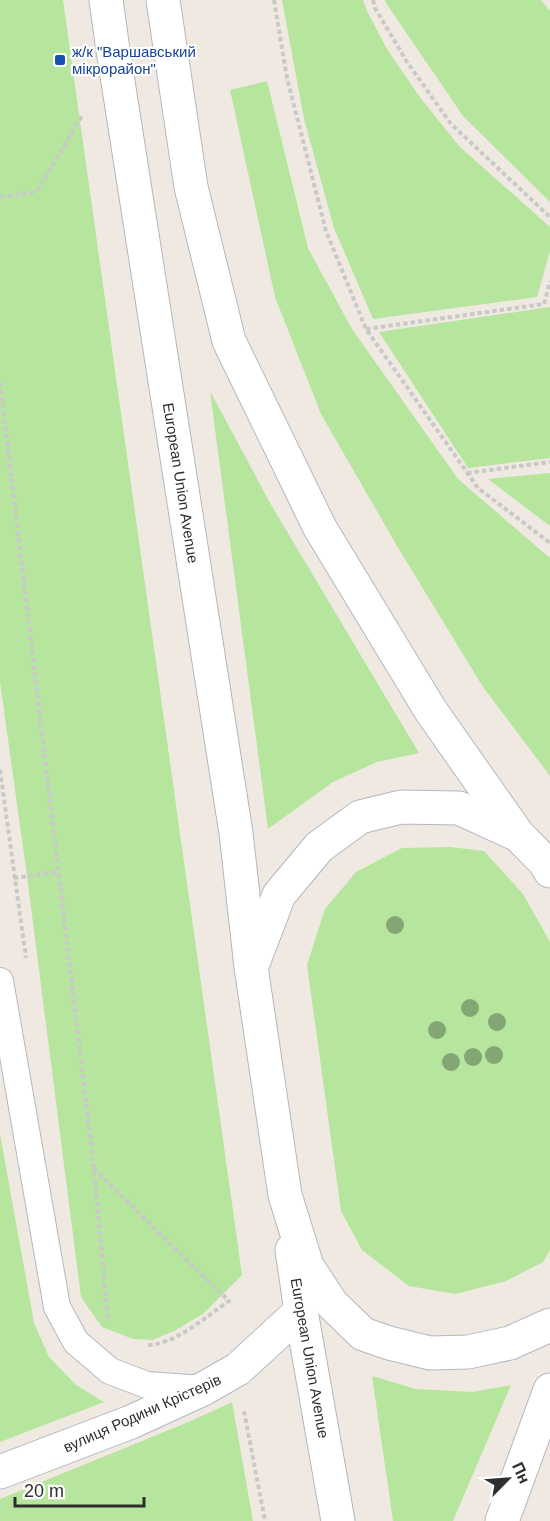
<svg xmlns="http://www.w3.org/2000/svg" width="550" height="1521" font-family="Arial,sans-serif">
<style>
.green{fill:#b6e59e}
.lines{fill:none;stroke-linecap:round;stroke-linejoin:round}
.lane-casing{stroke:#b4b7c1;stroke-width:28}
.street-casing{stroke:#b4b7c1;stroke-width:35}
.secondary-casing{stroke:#b4b7c1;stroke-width:35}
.path{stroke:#c9c9c9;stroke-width:4;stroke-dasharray:4.5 3;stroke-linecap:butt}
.lane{stroke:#fff;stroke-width:26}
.street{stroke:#fff;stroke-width:33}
.secondary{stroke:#fff;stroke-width:33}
.tree{fill:#84a574}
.transit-dot{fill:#1a4fb4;stroke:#fff;stroke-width:2}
.labels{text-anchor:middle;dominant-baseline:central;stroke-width:4.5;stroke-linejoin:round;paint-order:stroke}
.transit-label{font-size:15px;fill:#164399;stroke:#fff;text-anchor:start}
.street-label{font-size:15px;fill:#2e2e2e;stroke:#fff}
</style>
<rect width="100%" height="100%" fill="#efe9e1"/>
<g class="green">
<polygon points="0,0 63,0 242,1275 204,1313 176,1330 153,1340 133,1339 102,1327 81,1297 27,876 0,682"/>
<polygon points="282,0 363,0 367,11 387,49 419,96 459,146 550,227 550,251 537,297 373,319 334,228 304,119"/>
<polygon points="385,0 541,0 550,11 550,202 463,116 386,3"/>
<polygon points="267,81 308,248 352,329 458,479 550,558 550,776 483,687 397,546 321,414 275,297 230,90"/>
<polygon points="550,307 550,458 468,468 379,332"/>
<polygon points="210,391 270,503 419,753 377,762 333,782 268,829"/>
<polygon points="550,473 550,526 488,479"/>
<polygon points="450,847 484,851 523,894 550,942 550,1250 543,1262 506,1281 455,1294 409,1286 362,1250 341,1211 307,965 325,909 356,872 402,848"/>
<polygon points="0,1134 34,1323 49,1357 76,1385 104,1402 0,1442"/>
<polygon points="372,1376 416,1389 472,1392 511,1385 453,1521 393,1521"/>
<polygon points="232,1402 253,1521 0,1521 0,1499 191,1421"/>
</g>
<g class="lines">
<g class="lane-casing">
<polyline id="lane" points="0,981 57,1307 76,1342 110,1371 147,1385 203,1389"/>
</g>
<g class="street-casing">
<polyline id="street" points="0,1472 131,1422 203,1389 238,1369 301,1311"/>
</g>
<g class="secondary-casing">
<g id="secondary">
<polyline points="106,0 113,50 236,833 251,967 285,1195 307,1266 332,1304 363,1334 389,1343 430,1353 468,1352 510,1343 550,1325"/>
<polyline points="163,0 191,187 229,341 320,528 431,711 518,835"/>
<polyline points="253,963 279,895 319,847 360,817 401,807 459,808 518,835 545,862 550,871"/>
<polyline points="292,1250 301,1311 338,1521"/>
<polyline points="502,1521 550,1390"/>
</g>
</g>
<g class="path">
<polyline points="274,0 287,78 326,231 366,329 478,488 550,543"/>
<polyline points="373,0 375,8 407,62 451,124 550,217"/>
<polyline points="0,197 36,192 82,116"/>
<polyline points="366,329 544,304 550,281"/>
<polyline points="0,382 94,1169 108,1322"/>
<polyline points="467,473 550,462"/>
<polyline points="0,770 26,958"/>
<polyline points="14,878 58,872"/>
<path d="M 94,1169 L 229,1301 C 207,1316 173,1346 146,1345"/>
<polyline points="244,1411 265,1521"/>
</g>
<use href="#lane" class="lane"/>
<use href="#street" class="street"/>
<use href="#secondary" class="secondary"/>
</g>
<g class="tree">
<circle cx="395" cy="925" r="9"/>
<circle cx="470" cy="1008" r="9"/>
<circle cx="497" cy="1022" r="9"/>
<circle cx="437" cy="1030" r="9"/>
<circle cx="494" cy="1055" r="9"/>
<circle cx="473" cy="1057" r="9"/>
<circle cx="451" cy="1062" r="9"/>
</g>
<rect class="transit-dot" x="54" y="54" width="12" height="12" rx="3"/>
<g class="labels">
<g class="transit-label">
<text x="72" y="51">ж/к "Варшавський<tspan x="72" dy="17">мікрорайон"</tspan></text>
</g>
<g class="street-label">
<text transform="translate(181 483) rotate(81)">European Union Avenue</text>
<text transform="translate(310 1358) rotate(80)">European Union Avenue</text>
<text transform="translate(142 1413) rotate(-24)">вулиця Родини Крістерів</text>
</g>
</g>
<g transform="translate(508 1479) rotate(65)" stroke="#ffffff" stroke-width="4.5" paint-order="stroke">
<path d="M0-4.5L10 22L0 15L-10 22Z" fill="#2e2e2e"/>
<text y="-9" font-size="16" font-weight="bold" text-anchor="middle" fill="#2e2e2e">Пн</text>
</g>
<path d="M15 1497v9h129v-9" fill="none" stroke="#2e2e2e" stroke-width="3"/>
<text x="24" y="1497" font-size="18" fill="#2e2e2e" stroke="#ffffff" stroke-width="4.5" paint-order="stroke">20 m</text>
</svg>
